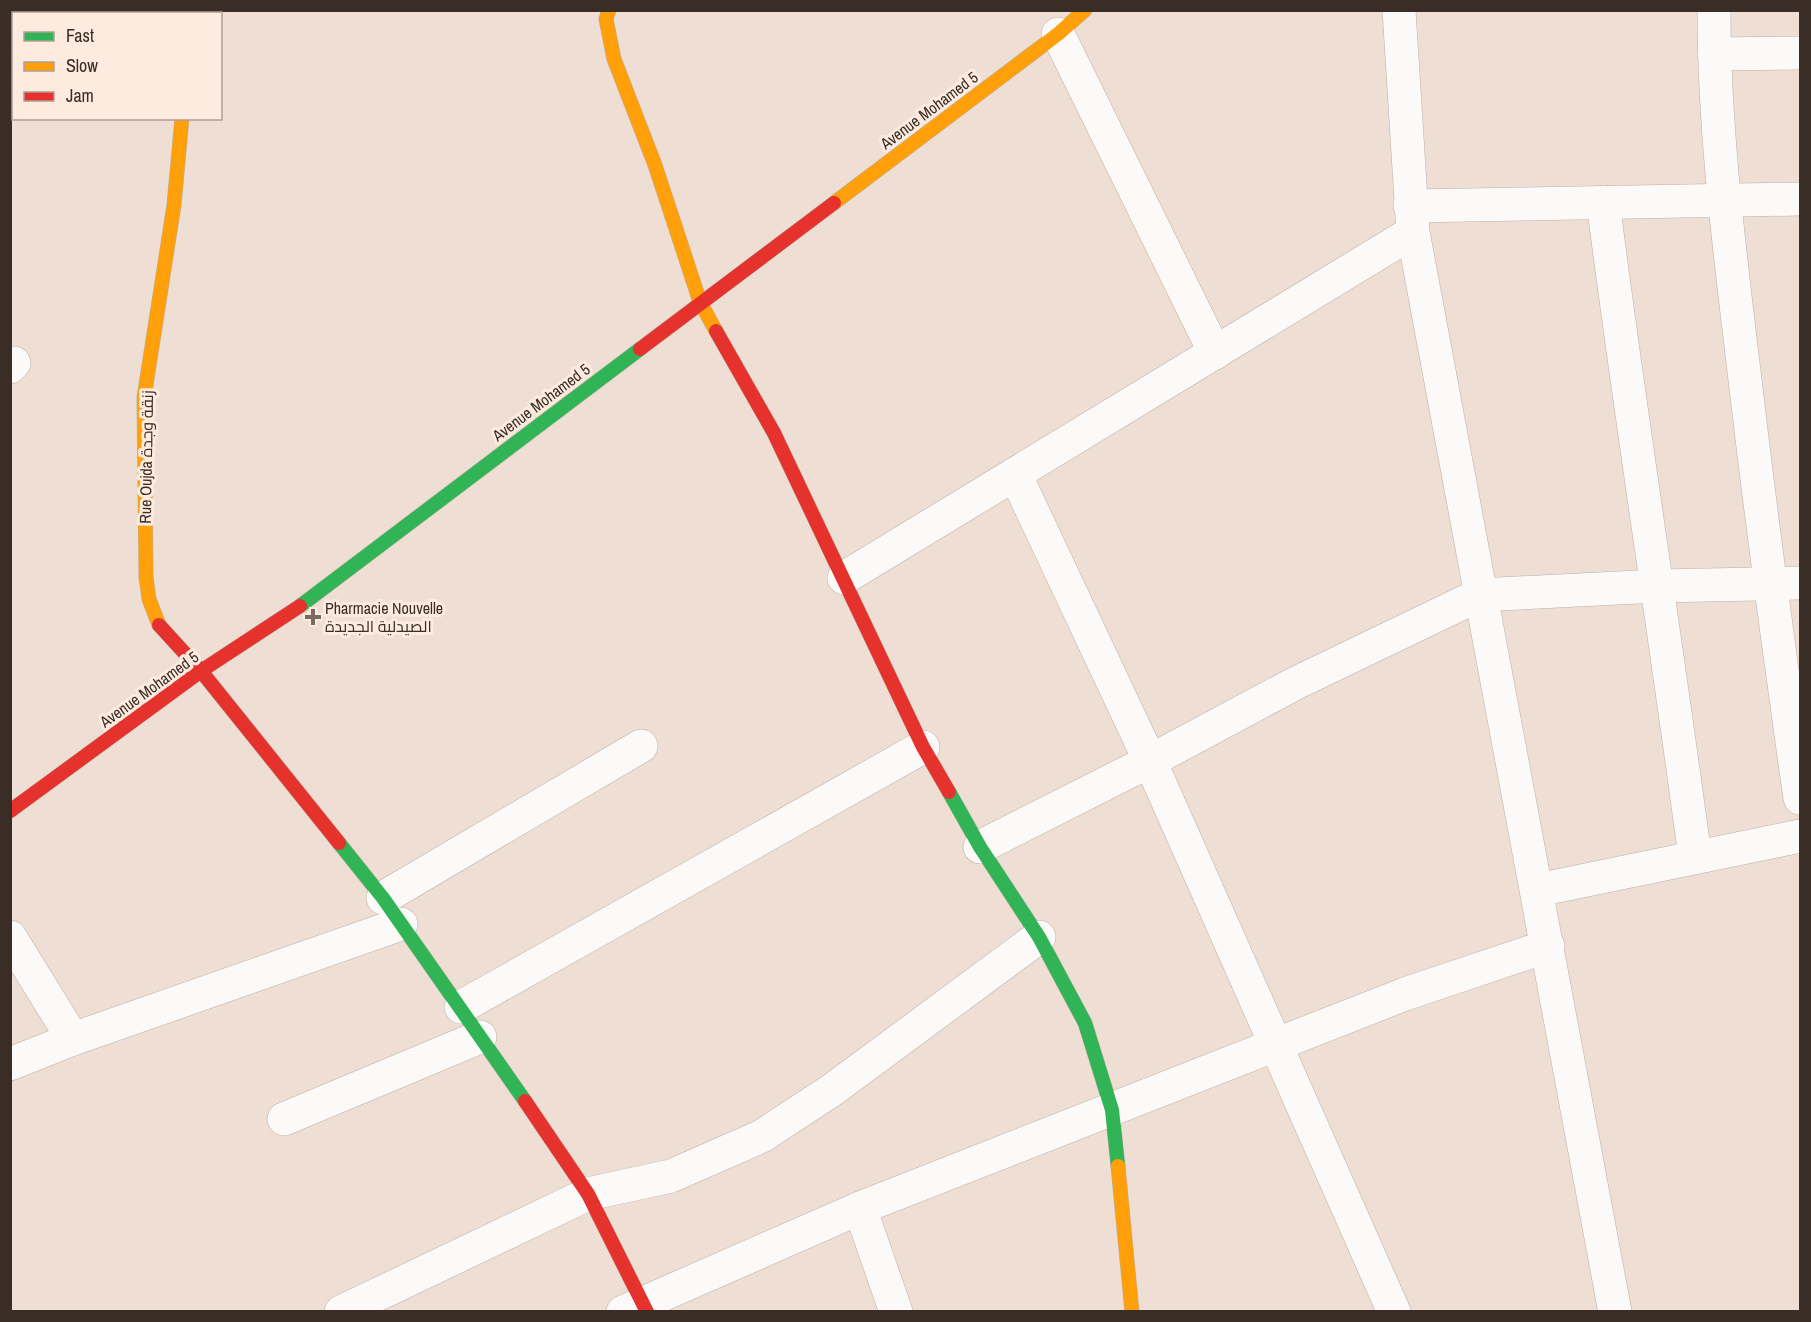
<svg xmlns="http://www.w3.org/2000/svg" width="1811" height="1322" font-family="'Archivo Narrow',Cairo,sans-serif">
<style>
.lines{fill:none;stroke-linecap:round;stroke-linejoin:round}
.street-casing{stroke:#bcb0a8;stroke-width:34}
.fast-casing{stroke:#bcb0a8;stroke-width:15}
.slow-casing{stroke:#bcb0a8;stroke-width:15}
.jam-casing{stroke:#bcb0a8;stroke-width:15}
.street{stroke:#fcfaf8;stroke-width:33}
.fast{stroke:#30b455;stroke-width:14}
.slow{stroke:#ff9f0a;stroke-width:14}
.jam{stroke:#e5322d;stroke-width:14}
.poi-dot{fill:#786b63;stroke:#fdebdf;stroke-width:2}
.labels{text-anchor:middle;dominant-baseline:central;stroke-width:6;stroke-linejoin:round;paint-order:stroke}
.street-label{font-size:16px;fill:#392d26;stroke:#fdebdf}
.poi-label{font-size:16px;fill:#392d26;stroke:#fdebdf;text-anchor:start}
</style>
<rect width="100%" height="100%" fill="#eeded3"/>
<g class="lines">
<g class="street-casing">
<g id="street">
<polyline points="1399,10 1413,232 1615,1312"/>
<path d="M 1714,10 C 1714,129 1729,246 1743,363 C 1760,508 1779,653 1800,798"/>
<polyline points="192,14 192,10"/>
<polyline points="1058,34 1215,353"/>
<polyline points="1714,54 1800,53"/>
<path d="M 1603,202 C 1631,421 1666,639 1695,857"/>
<polyline points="1410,206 1800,199"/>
<polyline points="10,367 14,363"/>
<polyline points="1015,474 1150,761 1394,1312"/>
<polyline points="844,578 1413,232"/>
<polyline points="980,847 1150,761 1296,683 1479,595 1658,586 1800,583"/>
<polyline points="1538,890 1800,836"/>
<polyline points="383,898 641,746"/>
<polyline points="10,937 73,1039"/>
<polyline points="461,1007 923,747"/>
<polyline points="10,1064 73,1039 401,924"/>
<polyline points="284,1119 480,1037"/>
<polyline points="860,1208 896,1312"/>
<polyline points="341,1312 588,1194 671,1176 762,1136 832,1090 1039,937"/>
<polyline points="623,1312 860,1208 1405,994 1548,946"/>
</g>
</g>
<g class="fast-casing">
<g id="fast">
<polyline points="300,606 640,349"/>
<polyline points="949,792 980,847 1039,937 1085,1023 1112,1110 1118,1166"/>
<polyline points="339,843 383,898 525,1101"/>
</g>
</g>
<g class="slow-casing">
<g id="slow">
<polyline points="609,10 606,19 614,59 655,165 700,302 716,331"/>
<polyline points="834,203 1058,34 1085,10"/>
<polyline points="159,625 149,599 146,577 144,398 174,205 182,118"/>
<polyline points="1118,1166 1132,1312"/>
</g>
</g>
<g class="jam-casing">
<g id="jam">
<polyline points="716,331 774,433 923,747 949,792"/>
<polyline points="640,349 834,203"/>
<polyline points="159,625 201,671 339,843"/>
<polyline points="10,811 201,671 300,606"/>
<polyline points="525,1101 588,1194 647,1312"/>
</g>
</g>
<use href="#street" class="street"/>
<use href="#fast" class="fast"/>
<use href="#slow" class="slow"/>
<use href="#jam" class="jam"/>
</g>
<path class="poi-dot" d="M310 608h6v6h6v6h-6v6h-6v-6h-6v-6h6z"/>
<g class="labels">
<g class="street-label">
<text transform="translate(929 110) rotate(-37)">Avenue Mohamed 5</text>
<text transform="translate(541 402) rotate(-37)">Avenue Mohamed 5</text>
<text transform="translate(146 457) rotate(-89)">Rue Oujda زنقة وجدة</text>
<text transform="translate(149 689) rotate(-36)">Avenue Mohamed 5</text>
</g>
<g class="poi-label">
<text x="325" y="608">Pharmacie Nouvelle<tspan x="325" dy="18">الصيدلية الجديدة</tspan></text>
</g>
</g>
<rect width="1811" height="1322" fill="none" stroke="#392d26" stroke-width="24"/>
<rect x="12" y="12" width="210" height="108" fill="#fdebdf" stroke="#af9f95" stroke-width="1.5"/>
<rect x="24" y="32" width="30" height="9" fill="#30b455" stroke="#af9f95" stroke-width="1.5"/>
<text x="66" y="42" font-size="18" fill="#392d26">Fast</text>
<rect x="24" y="62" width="30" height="9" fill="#ff9f0a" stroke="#af9f95" stroke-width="1.5"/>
<text x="66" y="72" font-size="18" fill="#392d26">Slow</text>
<rect x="24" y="92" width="30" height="9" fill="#e5322d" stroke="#af9f95" stroke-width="1.5"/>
<text x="66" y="102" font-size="18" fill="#392d26">Jam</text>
</svg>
